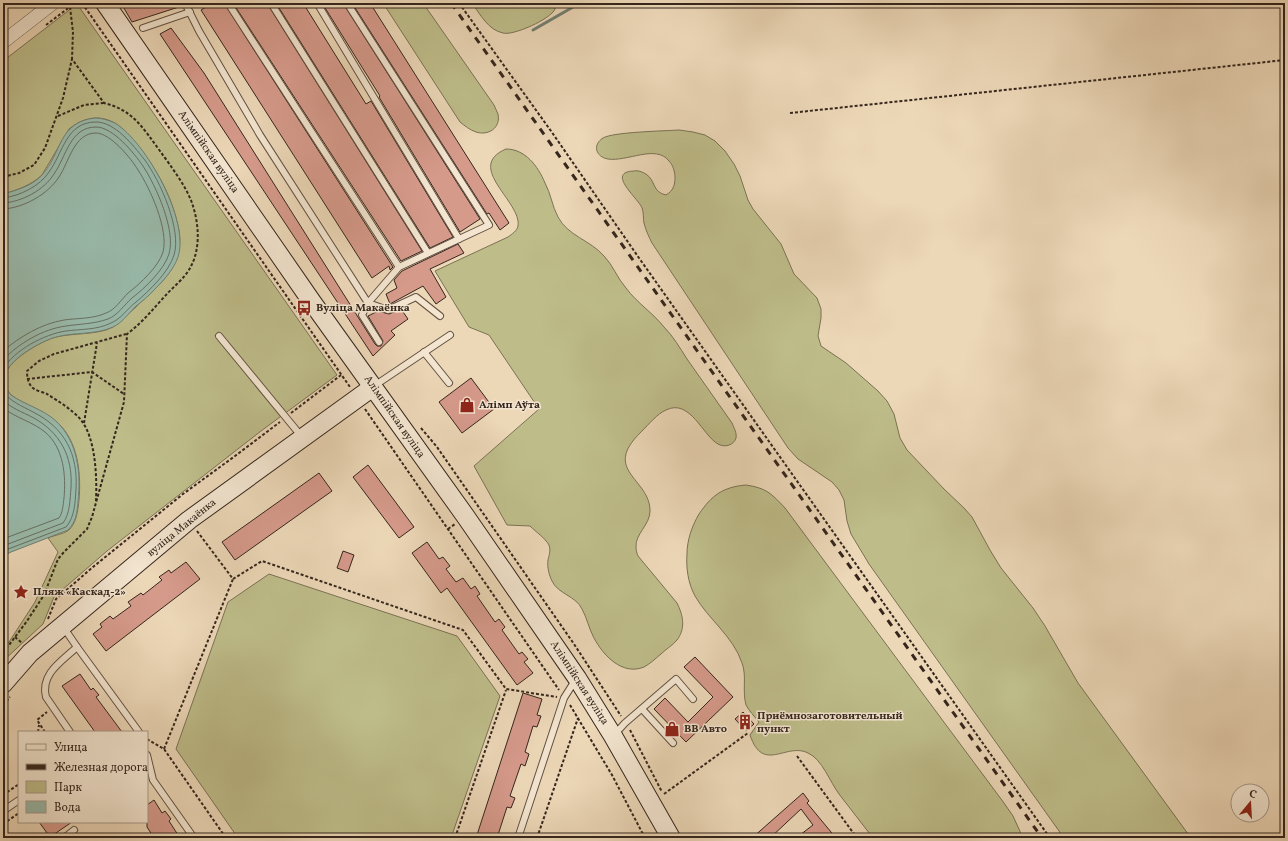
<svg xmlns="http://www.w3.org/2000/svg" width="1288" height="841" font-family="Vollkorn,serif">
<style>
.green{fill:#bebd8a;stroke:#7a7254}
.water{fill:#99baab;stroke:#717f72}
.lines{fill:none;stroke-linecap:round;stroke-linejoin:round}
.shore{stroke:#677064;stroke-width:1}
.stream{stroke:#717f72;stroke-width:3}
.building{fill:#d69a8b;stroke:#35261d}
.lane-casing{stroke:#635244;stroke-width:8}
.street-casing{stroke:#635244;stroke-width:14}
.secondary-casing{stroke:#35261d;stroke-width:20}
.path{stroke:#35261d;stroke-width:2;stroke-dasharray:3 2;stroke-linecap:butt}
.lane{stroke:#f3e5d0;stroke-width:6}
.street{stroke:#f3e5d0;stroke-width:13}
.secondary{stroke:#f3e5d0;stroke-width:18}
.rail{stroke:#35261d;stroke-width:3;stroke-dasharray:7 7;stroke-linecap:butt}
.labels{text-anchor:middle;dominant-baseline:central;stroke-width:3;stroke-linejoin:round;paint-order:stroke}
.street-label{font-size:11px;fill:#35261d;stroke:#f3e5d0}
.poi-label{font-size:11px;font-weight:bold;fill:#35261d;stroke:#f3e5d0;text-anchor:start}
</style>
<rect width="100%" height="100%" fill="#ecd7b7"/>
<filter id="stains"><feTurbulence type="fractalNoise" baseFrequency=".005" numOctaves="4"/><feColorMatrix values="0 0 0 0 .2 0 0 0 0 .09 0 0 0 0 .02 0 0 0 .5 -.17"/></filter>
<radialGradient id="worn" r=".72"><stop offset=".6" stop-color="#630" stop-opacity="0"/><stop offset="1" stop-color="#630" stop-opacity=".3"/></radialGradient>
<g class="green">
<path d="M 383,3 L 423,3 L 494,105 C 495,108 497,111 498,114 C 501,128 488,136 476,132 C 470,130 465,126 460,122 Z"/>
<path d="M 472,3 L 555,3 C 555,5 555,7 555,9 C 551,19 513,36 503,33 C 488,30 480,14 472,3 Z"/>
<path d="M 77,4 L 337,375 L 261,431 L 107,551 L 54,597 L 43,624 L 3,661 L 3,647 L 9,642 L 35,602 L 58,552 L 48,538 C 55,535 65,534 70,529 C 77,521 78,509 79,500 C 81,476 79,447 62,427 C 48,412 27,407 11,395 C 7,390 3,385 4,379 C 5,361 41,341 56,337 C 72,333 100,335 113,327 C 121,321 128,314 136,307 C 148,295 162,284 171,270 C 179,257 182,241 178,226 C 171,193 153,161 129,137 C 123,130 117,123 108,120 C 94,115 80,120 69,129 L 42,175 C 31,185 18,190 3,194 L 3,61 Z"/>
<path d="M 679,130 L 693,132 L 705,135 L 715,141 L 725,151 L 734,164 L 740,176 L 748,200 L 753,209 L 781,244 L 794,274 L 817,298 L 821,309 L 821,318 L 818,336 L 821,346 L 846,363 L 878,391 L 887,401 L 894,414 L 900,438 L 907,450 L 944,489 L 964,508 L 972,517 L 990,550 L 1001,568 L 1033,608 L 1045,626 L 1078,683 L 1191,838 L 1064,838 L 869,564 L 851,534 L 847,521 L 844,500 L 839,490 L 832,482 L 798,459 L 788,448 L 652,243 C 649,237 646,231 644,223 C 643,219 644,213 642,208 C 639,199 605,172 634,171 C 638,170 642,172 646,174 C 656,181 652,192 666,195 C 673,191 675,185 675,178 C 675,172 673,165 669,161 C 656,144 627,162 608,159 C 596,157 592,145 603,138 C 613,132 664,131 679,130 Z"/>
<path d="M 506,149 C 525,149 538,166 545,183 C 551,194 552,206 558,217 C 568,236 590,240 604,256 C 613,265 617,278 626,288 C 637,303 653,313 664,327 C 673,336 680,348 687,359 C 702,380 717,402 732,423 C 734,428 737,433 736,438 C 734,445 725,448 718,444 C 703,436 690,398 666,410 C 657,414 649,424 641,432 C 601,471 650,478 650,511 C 650,525 635,534 636,547 C 636,550 637,554 638,556 L 677,603 C 683,615 686,628 677,640 C 673,645 666,649 661,654 C 656,658 650,664 644,667 C 622,676 603,655 594,638 C 589,629 587,618 582,609 C 576,596 558,594 552,581 C 549,575 547,567 548,560 C 549,555 551,551 549,545 C 545,538 536,532 530,526 L 507,525 L 474,466 L 539,409 L 489,335 L 469,327 L 435,271 L 508,237 C 512,234 517,231 518,226 C 522,202 464,167 506,149 Z"/>
<path d="M 746,485 C 766,488 771,493 785,508 L 1004,803 L 1013,816 L 1023,838 L 873,838 C 862,823 850,809 839,794 C 830,782 822,759 808,753 C 786,742 763,774 750,735 L 759,722 C 755,717 749,711 746,705 C 742,691 747,676 742,663 C 733,636 708,619 695,596 C 688,583 686,568 687,554 C 687,540 692,526 699,514 C 712,495 723,487 746,485 Z"/>
<polygon points="269,574 457,636 500,696 451,838 238,838 176,749 228,602"/>
</g>
<path class="water" d="M 95,118 C 102,118 108,120 115,123 C 146,142 190,221 178,257 C 174,269 164,280 155,289 C 149,296 142,301 135,307 C 128,314 122,323 113,327 C 95,335 74,332 56,337 C 41,341 5,361 4,379 C 3,385 7,390 11,395 C 25,405 43,409 56,421 C 78,442 81,473 78,502 C 77,513 76,522 68,530 L 11,552 L 3,556 L 3,194 C 17,190 32,186 42,175 C 62,153 58,122 95,118 Z"/>
<g class="lines">
<g class="shore">
<path d="M 3,198 C 20,196 40,186 49,172 C 63,153 66,122 96,122 C 115,122 133,145 144,159 C 160,180 182,230 174,255 C 169,272 149,291 136,302 C 127,309 121,319 111,323 C 97,330 81,329 66,331 C 45,334 14,350 3,369"/>
<path d="M 3,203 C 22,202 44,190 54,174 C 66,157 70,127 96,127 C 113,127 134,153 143,166 C 156,186 176,230 169,254 C 164,270 145,288 132,298 C 124,305 118,315 108,319 C 94,324 79,324 66,326 C 43,329 19,343 3,360"/>
<path d="M 3,209 C 24,208 48,194 59,177 C 69,162 74,133 96,133 C 110,133 131,158 138,170 C 150,188 169,230 163,252 C 159,266 140,284 128,293 C 121,300 115,310 106,313 C 93,319 78,318 64,320 C 41,324 21,336 3,351"/>
<path d="M 3,392 C 11,402 22,406 33,412 C 65,428 78,454 76,489 C 75,502 75,517 66,527 L 3,551"/>
<path d="M 3,400 C 11,408 22,412 32,417 C 60,432 73,456 71,488 C 70,499 70,514 63,523 L 3,546"/>
<path d="M 3,408 C 16,418 33,422 45,432 C 64,448 66,476 64,498 C 63,505 63,512 59,518 L 3,539"/>
</g>
<polyline class="stream" points="533,30 580,3"/>
</g>
<g class="building">
<polygon points="121,3 181,3 182,6 132,22"/>
<polygon points="213,3 224,3 393,267 390,270 389,266 372,278 201,10"/>
<polygon points="233,3 267,3 422,251 401,261"/>
<polygon points="276,3 303,3 366,104 371,101 453,237 430,248"/>
<polygon points="322,3 343,3 480,219 460,232 379,97 380,96"/>
<polygon points="352,3 370,3 509,223 500,230 489,213 487,214"/>
<polygon points="171,28 204,73 375,344 377,346 381,346 383,341 368,316 378,311 389,314 401,309 408,319 391,331 395,335 373,356 160,34"/>
<polygon points="458,244 464,253 430,269 446,297 436,304 423,286 390,304 386,294 397,288 394,280 402,271"/>
<polygon points="471,378 494,409 462,433 439,402"/>
<polygon points="368,465 414,527 399,538 353,477"/>
<polygon points="319,473 332,491 235,560 222,542"/>
<polygon points="427,542 439,559 443,557 450,566 446,569 456,582 463,578 471,589 475,586 480,594 477,596 495,622 499,619 505,627 502,630 519,654 522,652 528,659 524,662 533,673 517,685 447,588 441,593 412,553"/>
<polygon points="343,551 354,555 348,572 337,568"/>
<polygon points="186,562 200,579 106,651 93,634 102,627 100,624 110,616 113,619 131,606 128,602 141,593 143,595 162,580 159,577 169,570 171,573"/>
<polygon points="695,657 733,697 686,742 654,709 665,698 688,722 713,697 684,667"/>
<polygon points="80,674 91,690 93,688 99,695 96,697 122,732 95,732 62,686"/>
<polygon points="523,693 542,699 537,715 541,716 537,727 533,726 525,752 529,754 525,766 521,764 510,796 515,798 511,808 507,807 497,838 476,838"/>
<polygon points="743,712 754,724 746,731 735,719"/>
<polygon points="803,793 809,801 807,803 836,838 796,838 813,825 801,809 770,838 752,838"/>
<polygon points="154,800 162,813 165,811 171,819 169,821 180,838 154,838 147,827 147,805"/>
<polygon points="39,822 72,822 50,837"/>
</g>
<g class="lines">
<g class="lane-casing">
<g id="lane">
<polyline points="185,3 199,31 260,135 368,303 388,310 416,297 440,316"/>
<polyline points="228,3 399,267"/>
<polyline points="271,3 428,253"/>
<polyline points="317,3 459,239"/>
<polyline points="347,3 489,225 399,267 368,303 362,315 379,342"/>
<polyline points="143,28 190,12"/>
<polyline points="219,336 302,437"/>
<polyline points="424,352 449,383"/>
<polyline points="374,386 450,335"/>
<polyline points="64,628 77,647 139,732"/>
<polyline points="642,709 673,743"/>
<path d="M 70,732 L 46,697 C 40,674 62,661 77,647"/>
<polyline points="614,735 625,723 676,679 693,699"/>
<polyline points="147,755 153,780 194,838"/>
<polyline points="3,811 19,800"/>
<polyline points="64,838 74,830"/>
<polyline points="518,838 564,698 576,679"/>
</g>
</g>
<g class="street-casing">
<polyline id="street" points="3,42 53,3"/>
</g>
<g class="secondary-casing">
<g id="secondary">
<polyline points="105,3 312,302 466,517 577,678 613,736 671,838"/>
<polyline points="3,684 30,653 189,520 373,387"/>
</g>
</g>
<g class="path">
<polyline points="82,3 350,387"/>
<polyline points="459,3 551,131 639,258 1050,838"/>
<polyline points="70,7 73,32 72,59"/>
<polyline points="46,25 75,3"/>
<polyline points="790,113 1285,60"/>
<polyline points="58,116 84,105 104,103"/>
<path d="M 3,177 L 19,173 L 34,165 L 45,148 L 63,98 L 72,59 L 104,103 C 133,110 143,128 160,151 C 170,165 186,186 192,203 C 199,223 201,249 190,268 C 185,278 173,287 166,295 C 153,309 142,323 127,334 L 124,402 L 92,517 L 87,529 L 64,552 L 58,559 L 44,595 L 27,621 L 9,645 L 3,651"/>
<polyline points="27,379 92,372 124,394"/>
<polyline points="365,409 559,690"/>
<polyline points="291,413 341,375"/>
<polyline points="84,423 97,343"/>
<polyline points="421,428 437,447 574,644 621,716"/>
<path d="M 96,501 C 97,478 96,439 81,420 C 73,410 58,401 47,394 C 43,392 36,391 33,388 C 28,384 27,377 27,371 L 39,361 L 54,354 L 126,334"/>
<polyline points="448,529 455,524"/>
<polyline points="197,531 233,579 262,561 463,630 506,689 557,697"/>
<polyline points="48,619 56,599 93,567 183,494 235,456 280,422"/>
<polyline points="15,637 22,643"/>
<polyline points="3,705 10,697"/>
<polyline points="570,705 612,775 645,838"/>
<polyline points="630,730 662,792"/>
<polyline points="38,732 39,725"/>
<polyline points="45,732 37,720 47,712"/>
<polyline points="147,739 164,749 226,838"/>
<polyline points="164,749 233,579"/>
<polyline points="797,756 857,838"/>
<polyline points="664,794 748,733"/>
<polyline points="3,795 19,784"/>
<polyline points="3,824 19,813"/>
<polyline points="455,838 506,690"/>
<polyline points="537,838 578,718"/>
</g>
<use href="#lane" class="lane"/>
<use href="#street" class="street"/>
<use href="#secondary" class="secondary"/>
<polyline class="rail" points="451,3 1042,838"/>
</g>
<defs>
<g id="bus-bare" transform="scale(1.2)"><path d="M-5-6H5V4H4V6H2V4H-2V6H-4V4H-5ZM-3.5-4V0h7V-4ZM-3.5 1.2v1.5H-2V1.2ZM2 1.2v1.5H3.5V1.2Z" fill="#8f2418" stroke="#f3e5d0" stroke-width="2.5" paint-order="stroke"/></g>
<g id="shop-bare" transform="scale(1.2)"><path d="M-5-2.5h2.3a2.7 3.5 0 0 1 5.4 0H5L5.5 6h-11ZM-1.5-2.5h3a1.5 2.3 0 0 0-3 0Z" fill="#8f2418" stroke="#f3e5d0" stroke-width="2.5" paint-order="stroke"/></g>
<g id="sight-bare" transform="scale(1.2)"><path d="M0-6L1.8-2.2L6-1.7L2.9 1.2L3.7 5.4L0 3.3L-3.7 5.4L-2.9 1.2L-6-1.7L-1.8-2.2Z" fill="#8f2418" stroke="#f3e5d0" stroke-width="2.5" paint-order="stroke"/></g>
<g id="building-bare" transform="scale(1.2)"><path d="M-4-6H4V6H1V3H-1V6H-4ZM-2.5-4.3h1.7v1.8h-1.7ZM.8-4.3h1.7v1.8H.8ZM-2.5-1h1.7V.8h-1.7ZM.8-1h1.7V.8H.8Z" fill="#8f2418" stroke="#f3e5d0" stroke-width="2.5" paint-order="stroke"/></g>
</defs>
<g fill-rule="evenodd">
<use href="#bus-bare" x="304" y="308"/>
<use href="#shop-bare" x="467" y="405"/>
<use href="#sight-bare" x="21" y="592"/>
<use href="#building-bare" x="745" y="722"/>
<use href="#shop-bare" x="672" y="729"/>
</g>
<g class="labels">
<g class="street-label">
<text transform="translate(208 152) rotate(55)">Алімпійская вуліца</text>
<text transform="translate(394 417) rotate(55)">Алімпійская вуліца</text>
<text transform="translate(182 528) rotate(-39)">вуліца Макаёнка</text>
<text transform="translate(579 683) rotate(57)">Алімпійская вуліца</text>
</g>
<g class="poi-label">
<text x="316" y="308">Вуліца Макаёнка</text>
<text x="479" y="405">Алімп Аўта</text>
<text x="33" y="592">Пляж «Каскад-2»</text>
<text x="757" y="716">Приёмнозаготовительный<tspan x="757" dy="13">пункт</tspan></text>
<text x="684" y="729">ВВ Авто</text>
</g>
</g>
<rect width="1288" height="841" fill="none" stroke="#ecd7b7" stroke-width="16"/>
<rect x="4" y="4" width="1280" height="833" fill="none" stroke="#35261d" stroke-width="2"/>
<rect x="8" y="8" width="1272" height="825" fill="none" stroke="#35261d"/>
<rect x="18" y="731" width="130" height="92" fill="#f3e5d0" stroke="#a79988"/>
<rect x="26" y="744" width="20" height="6" fill="#f3e5d0" stroke="#a79988"/>
<text x="54" y="751" font-size="12" fill="#35261d">Улица</text>
<rect x="26" y="764" width="20" height="6" fill="#35261d" stroke="#a79988"/>
<text x="54" y="771" font-size="12" fill="#35261d">Железная дорога</text>
<rect x="26" y="781" width="20" height="12" fill="#bebd8a" stroke="#a79988"/>
<text x="54" y="791" font-size="12" fill="#35261d">Парк</text>
<rect x="26" y="801" width="20" height="12" fill="#99baab" stroke="#a79988"/>
<text x="54" y="811" font-size="12" fill="#35261d">Вода</text>
<g transform="translate(1250 803) rotate(18)"><circle r="19" fill="#f3e5d0" stroke="#a79988"/>
<path d="M0-3L7 15L0 10L-7 15Z" fill="#8f2418"/>
<text y="-6" font-size="11" font-weight="bold" text-anchor="middle" fill="#35261d">С</text>
</g>
<rect width="100%" height="100%" filter="url(#stains)"/>
<rect width="100%" height="100%" fill="url(#worn)"/>
</svg>
